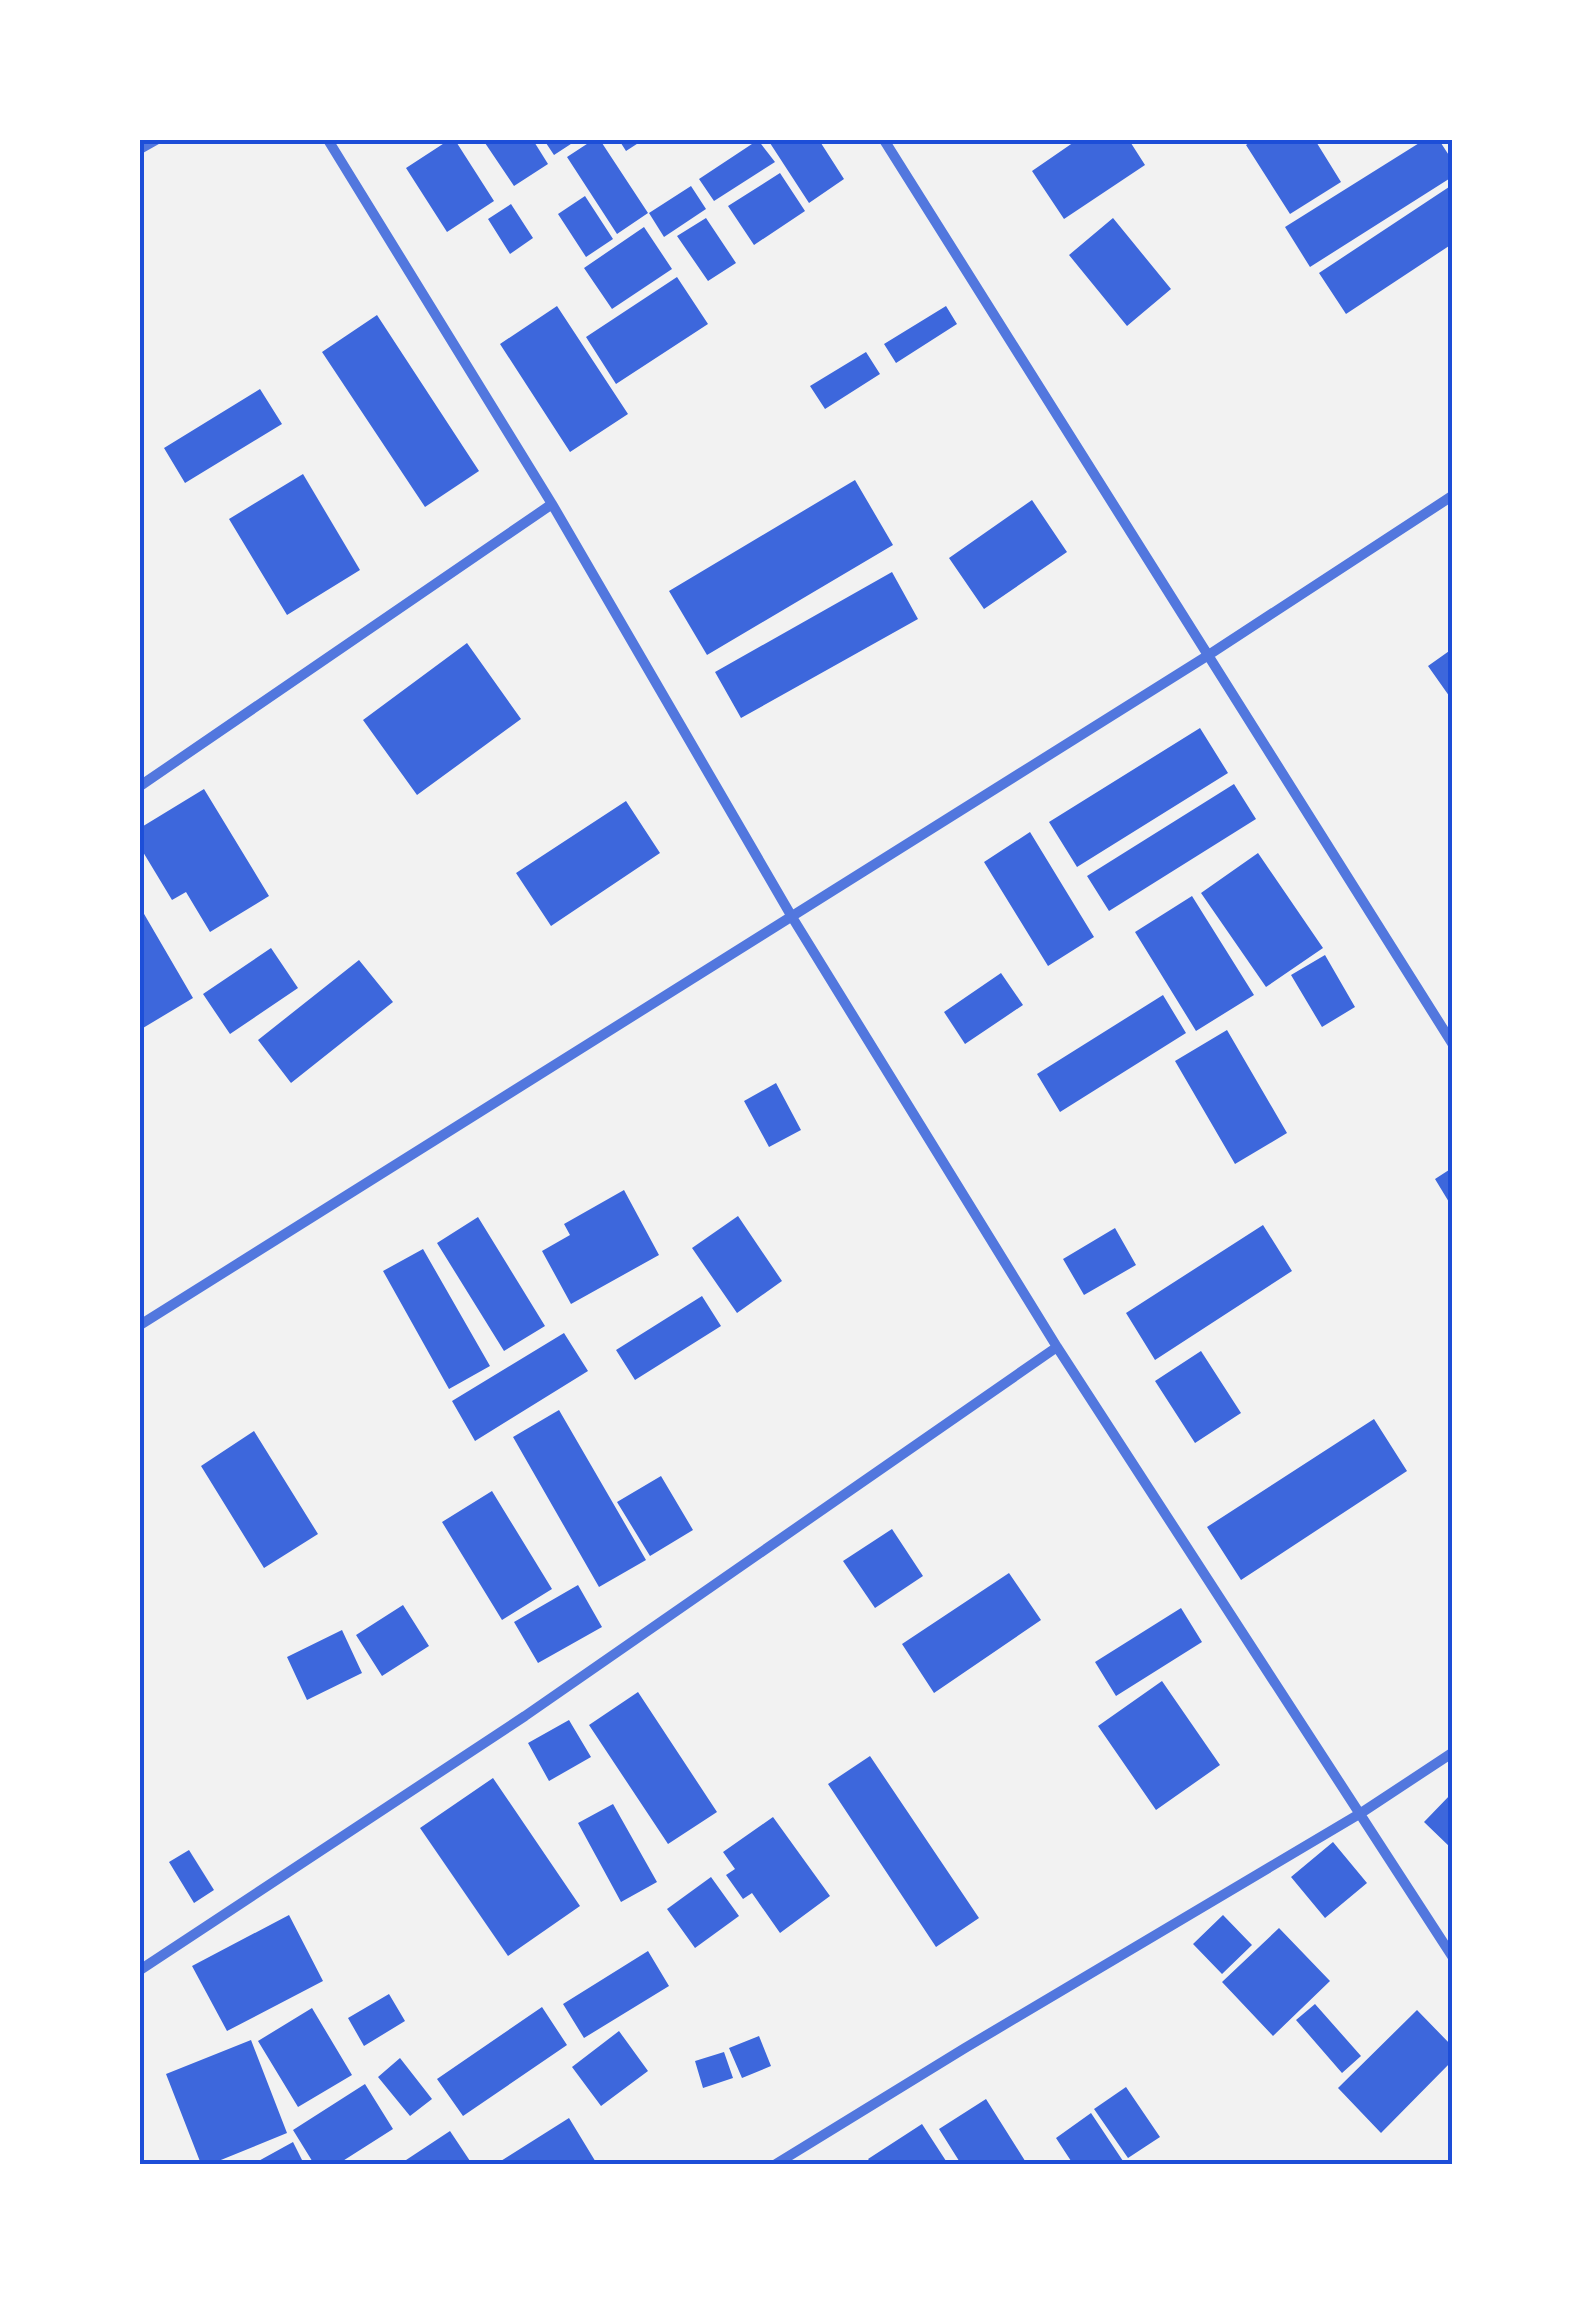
<svg xmlns="http://www.w3.org/2000/svg" width="1592" height="2304" viewBox="0 0 1592 2304" font-family="'Fira Sans',sans-serif">
<style>
.building{fill:#3d67dc}
.lines{fill:none;stroke-linecap:round;stroke-linejoin:round}
.minor{stroke:#5277de;stroke-width:10}
.neatline{fill:none;stroke:#1d4ed8;stroke-width:4}
</style>
<rect width="100%" height="100%" fill="#f2f2f2"/>
<path class="building" d="M449,140H455L494,201L447,232L406,168Z
M483,140H533L548,164L514,186Z
M544,140H577L554,155Z
M593,140H600L648,213L617,234L567,157Z
M619,140H643L626,151Z
M758,140L775,162L714,201L699,179Z
M768,140H819L844,179L809,203Z
M1077,140H1129L1145,165L1064,219L1032,171Z
M1253,140H1315L1341,182L1290,214L1246,145Z
M1424,140H1439L1452,160V177L1310,267L1285,227Z
M780,173L805,211L754,245L728,206Z
M1452,185V244L1346,314L1319,273Z
M691,186L706,209L664,237L649,213Z
M585,196L613,239L586,257L558,214Z
M511,204L533,238L510,254L488,219Z
M706,218L736,263L708,281L677,236Z
M1113,218L1171,289L1127,326L1069,255Z
M644,227L672,269L612,309L584,268Z
M677,277L708,324L616,384L586,337Z
M557,306L628,414L570,452L500,344Z
M946,306L957,324L896,363L884,344Z
M377,315L479,471L425,507L322,352Z
M866,352L880,374L825,409L810,386Z
M260,389L282,424L185,483L164,448Z
M303,474L360,570L287,615L229,519Z
M855,480L893,545L707,655L669,591Z
M1032,500L1067,552L984,609L949,558Z
M892,572L918,619L741,718L715,672Z
M467,643L521,719L417,795L363,720Z
M1452,649V700L1428,666Z
M1200,728L1228,773L1077,867L1049,822Z
M1234,784L1256,819L1109,911L1087,876Z
M204,789L269,896L210,932L186,892L172,900L140,847V828Z
M626,801L660,853L551,926L516,873Z
M1030,832L1094,937L1048,966L984,862Z
M1258,853L1323,948L1266,987L1201,893Z
M1192,896L1254,995L1196,1031L1135,932Z
M140,907L193,998L143,1028L140,1024Z
M271,948L298,988L230,1034L203,994Z
M1325,955L1355,1007L1322,1027L1291,975Z
M359,960L393,1002L291,1083L258,1040Z
M1001,973L1023,1005L965,1044L944,1012Z
M1163,995L1186,1033L1060,1112L1037,1074Z
M1227,1030L1287,1133L1235,1164L1175,1061Z
M776,1083L801,1130L769,1147L744,1101Z
M1452,1168V1207L1435,1179Z
M624,1190L659,1255L571,1304L542,1251L570,1235L564,1224Z
M738,1216L782,1281L737,1313L692,1248Z
M478,1217L545,1326L504,1351L437,1243Z
M1263,1225L1292,1271L1155,1360L1126,1313Z
M1115,1228L1136,1265L1084,1295L1063,1259Z
M423,1249L490,1366L449,1389L383,1271Z
M702,1296L721,1326L635,1380L616,1350Z
M564,1333L588,1371L475,1441L452,1401Z
M1201,1351L1241,1413L1195,1443L1155,1381Z
M559,1410L646,1560L599,1587L513,1437Z
M1374,1419L1407,1471L1241,1580L1207,1527Z
M254,1431L318,1534L264,1568L201,1466Z
M661,1476L693,1530L650,1556L617,1502Z
M492,1491L552,1589L502,1620L442,1522Z
M892,1529L923,1576L875,1608L843,1561Z
M1009,1573L1041,1620L934,1693L902,1644Z
M578,1585L602,1627L538,1663L514,1622Z
M403,1605L429,1646L382,1676L356,1635Z
M1181,1608L1202,1642L1116,1696L1095,1662Z
M342,1630L362,1673L307,1700L287,1657Z
M1162,1681L1220,1765L1156,1810L1098,1726Z
M638,1692L717,1812L668,1844L589,1725Z
M569,1720L591,1757L549,1781L528,1743Z
M870,1756L979,1918L936,1947L828,1784Z
M493,1778L580,1906L508,1956L420,1828Z
M1452,1793V1849L1424,1822Z
M613,1804L657,1882L621,1902L578,1823Z
M773,1817L830,1896L780,1933L752,1893L743,1899L726,1875L735,1869L723,1852Z
M1333,1842L1367,1883L1325,1918L1291,1877Z
M189,1850L214,1890L194,1903L169,1862Z
M711,1877L739,1916L695,1948L667,1909Z
M289,1915L323,1981L227,2031L192,1966Z
M1223,1915L1252,1945L1222,1974L1193,1944Z
M1279,1928L1330,1981L1273,2036L1222,1982Z
M648,1951L669,1986L584,2038L563,2004Z
M389,1994L405,2021L364,2046L348,2018Z
M1315,2004L1361,2056L1342,2073L1296,2020Z
M542,2007L567,2045L463,2116L437,2079Z
M312,2008L352,2075L298,2107L258,2041Z
M1417,2010L1452,2046V2061L1381,2133L1338,2088Z
M619,2031L648,2071L601,2106L572,2067Z
M759,2036L771,2066L742,2078L729,2048Z
M251,2040L287,2133L211,2164H201L166,2074Z
M724,2052L733,2078L703,2088L695,2061Z
M400,2058L432,2099L410,2116L378,2077Z
M365,2084L393,2129L338,2164H314L293,2130Z
M1126,2087L1160,2137L1128,2158L1094,2109Z
M986,2099L1027,2164H961L939,2129Z
M1091,2113L1125,2164H1073L1056,2138Z
M569,2118L597,2164H496Z
M922,2124L948,2164H872L868,2159Z
M450,2131L472,2164H400Z
M293,2142L304,2164H253Z"/>
<g class="lines">
<path class="minor" d="M328,140L552,504L792,917L1057,1347L1452,1956
M884,140L1452,1043
M140,149L156,140
M140,786L552,504
M140,1325L1207,656L1452,496
M140,1970L525,1716L1057,1347
M776,2164L965,2048L1361,1813L1452,1753"/>
</g>
<rect width="1592" height="2304" fill="none" stroke="#ffffff" stroke-width="285"/>
<rect x="142" y="142" width="1308" height="2020" class="neatline"/>
</svg>
